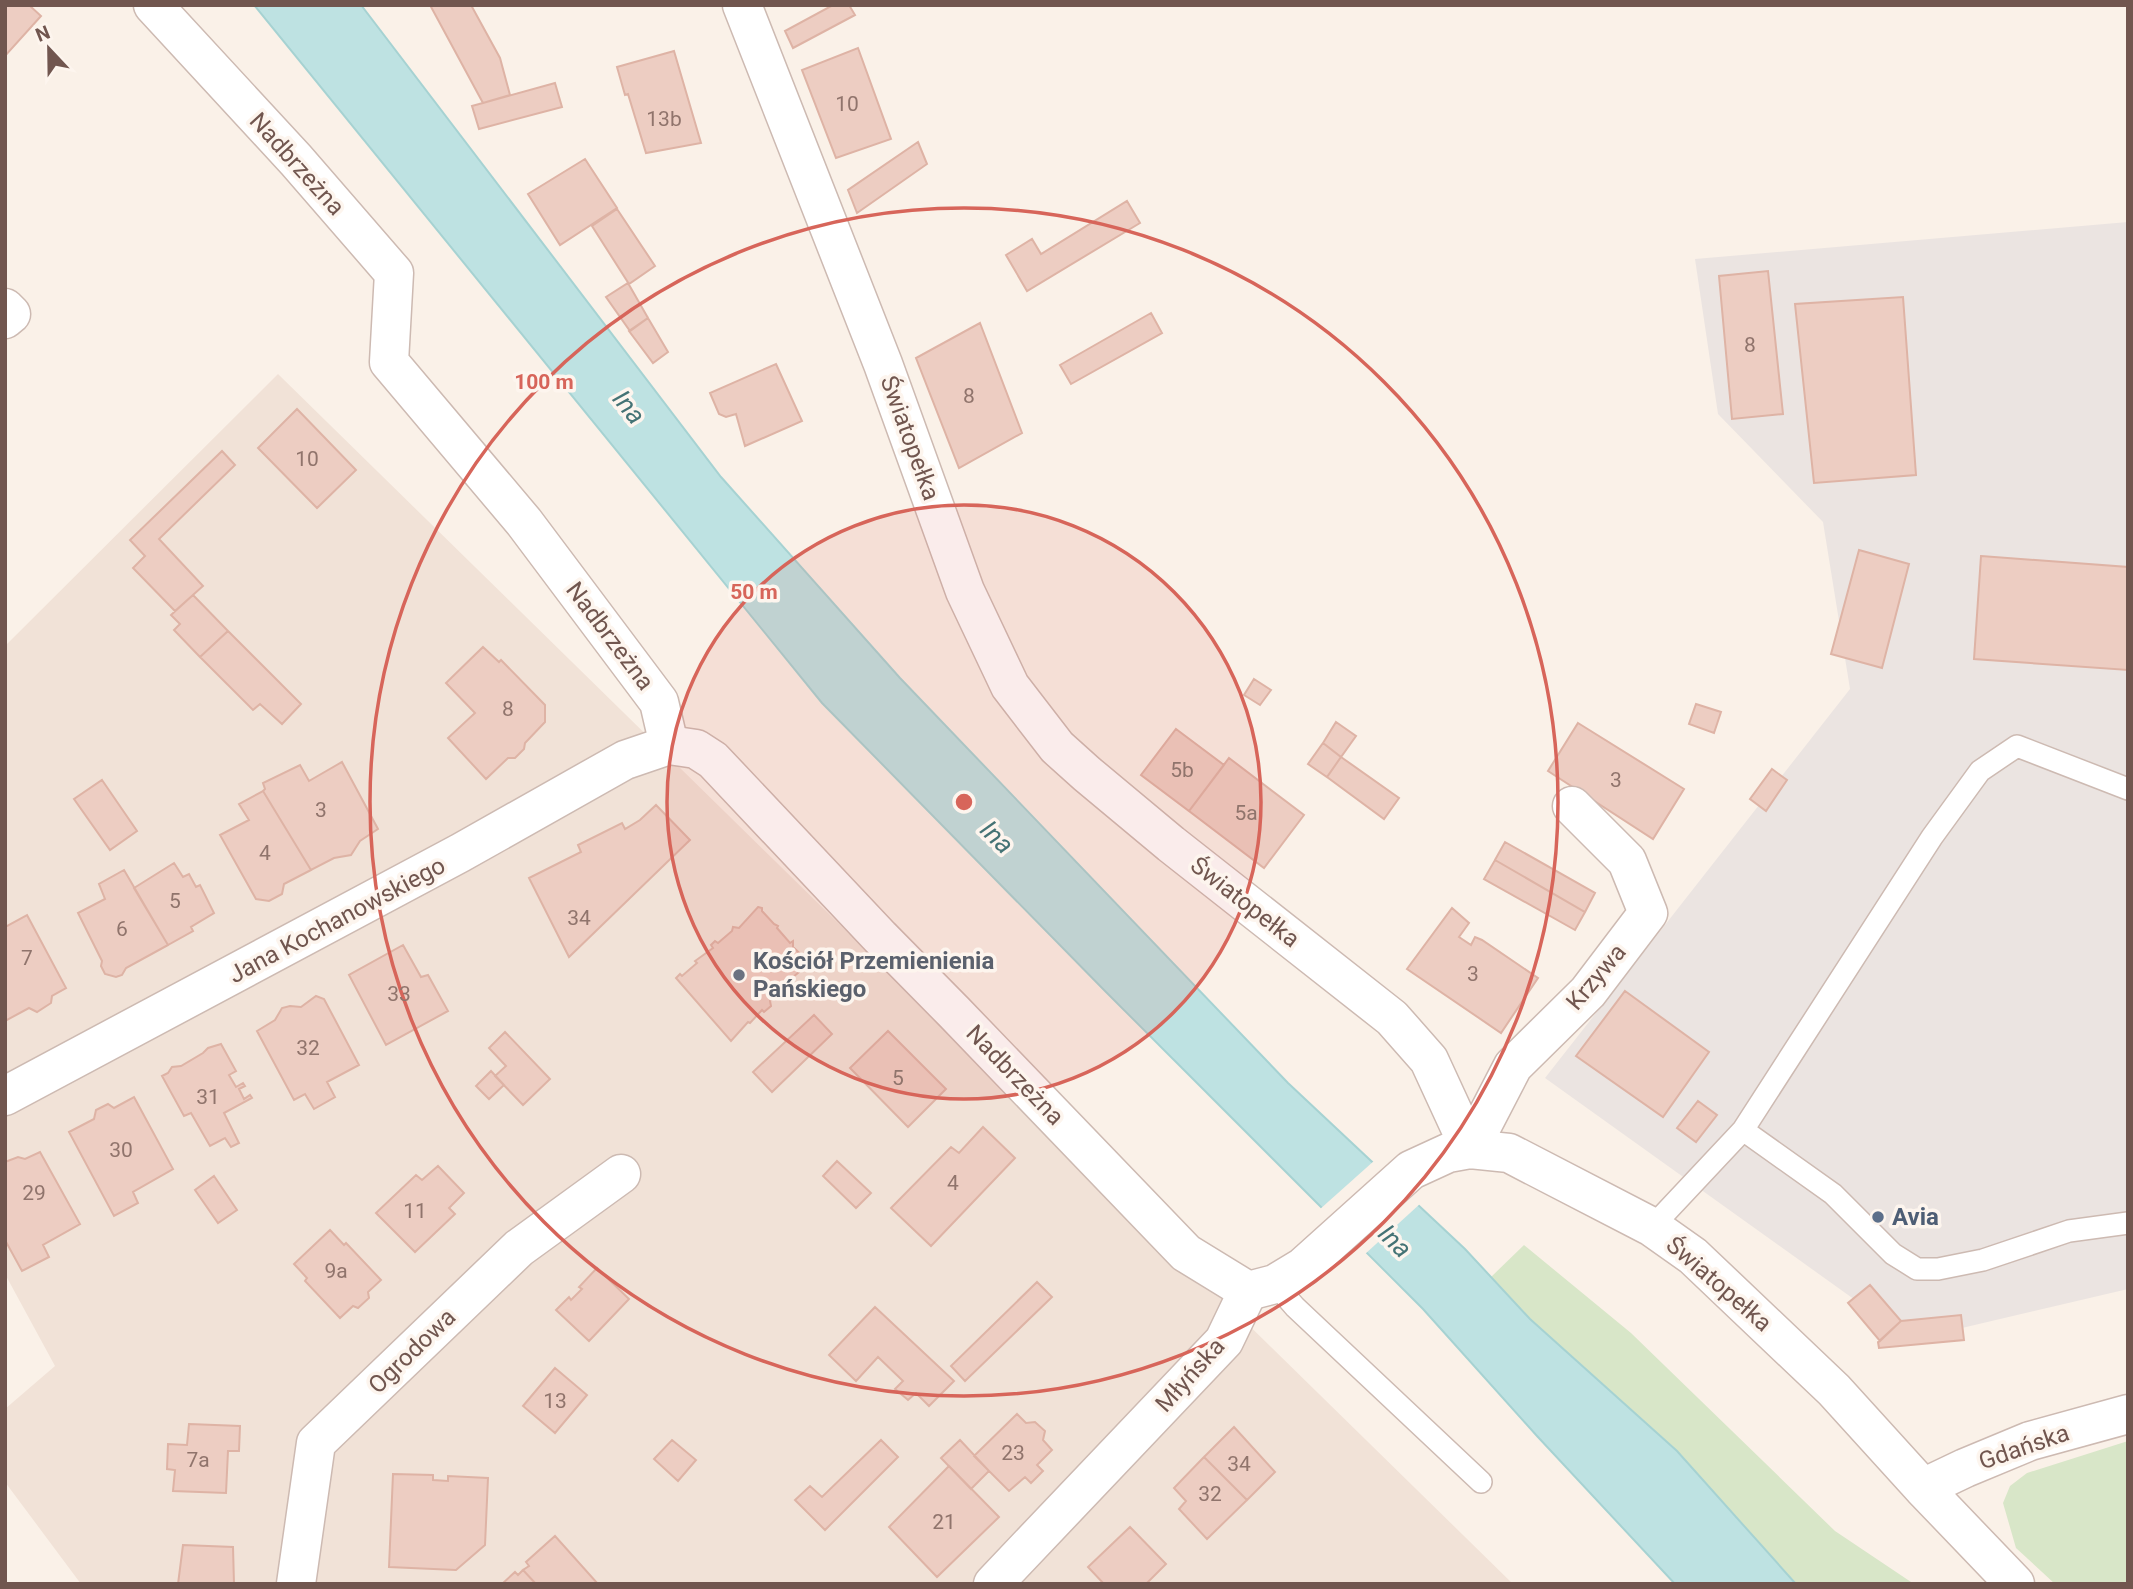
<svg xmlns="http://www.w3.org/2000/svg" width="2133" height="1589" viewBox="0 0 2133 1589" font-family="Roboto,sans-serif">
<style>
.residential{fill:#f1e2d7}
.industrial{fill:#ebe4e1}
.green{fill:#d8e6c8}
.water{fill:#bee2e2;stroke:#a6d2d2;stroke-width:2}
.pier{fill:#faf1e8}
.building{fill:#edcdc2;stroke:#deb3a5;stroke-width:2}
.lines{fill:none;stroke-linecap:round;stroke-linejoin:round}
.service-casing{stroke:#cdbab2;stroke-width:24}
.minor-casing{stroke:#cdbab2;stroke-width:41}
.tertiary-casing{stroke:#cdbab2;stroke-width:41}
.service{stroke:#fff;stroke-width:21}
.minor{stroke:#fff;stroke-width:38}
.tertiary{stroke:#fff;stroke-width:38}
.ring{fill:none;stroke:#d7655a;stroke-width:3.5}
.worship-dot{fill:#6b7280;stroke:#fdf5ee;stroke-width:2.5}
.service-dot{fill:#5c6f8a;stroke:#fdf5ee;stroke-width:2.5}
.labels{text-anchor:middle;stroke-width:7;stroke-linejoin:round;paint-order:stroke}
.number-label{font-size:21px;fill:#90746c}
.street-label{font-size:24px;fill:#71564f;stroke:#fdf5ee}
.worship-label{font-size:24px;font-weight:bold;fill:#5b616d;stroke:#fdf5ee;text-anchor:start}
.service-label{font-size:24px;font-weight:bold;fill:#4e5e75;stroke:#fdf5ee;text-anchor:start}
.water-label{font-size:26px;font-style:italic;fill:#447375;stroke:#fdf5ee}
.centre{fill:#d7655a;stroke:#fdf5ee;stroke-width:3.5}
.ring-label{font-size:21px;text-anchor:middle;font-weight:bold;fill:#d7655a;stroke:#fdf5ee;stroke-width:7;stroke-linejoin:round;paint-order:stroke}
</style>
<rect width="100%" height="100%" fill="#faf1e8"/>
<path class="residential" d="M278,374L1513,1584H81L5,1482V1409L55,1366L5,1274V646Z"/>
<path class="industrial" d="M2128,222V1289L1911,1340L1545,1078L1850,689L1823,522L1718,414L1695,259Z"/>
<path class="green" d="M1524,1245L1631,1333L1835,1531L1914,1584H1796L1677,1451L1530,1319L1491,1277Z
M2128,1441V1584H2055L2016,1548L2003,1503L2010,1486L2027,1473Z"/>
<path class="water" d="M254,5H361L721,477L900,678L1288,1083L1465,1249L1530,1319L1677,1451L1796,1584H1675L1537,1436L1423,1309L1106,992L822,703Z"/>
<path class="pier" d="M1375,1160L1421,1203L1364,1255L1319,1210Z"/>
<path class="building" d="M5,5H29L41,16L5,56Z
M430,5H471L500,58L510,95L483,103Z
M833,5H849L855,15L793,48L785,31Z
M858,48L891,139L836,158L802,70Z
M674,51L701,143L646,153L628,94L625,95L617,67Z
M555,83L562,107L479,129L472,106Z
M918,142L927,164L857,213L848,190Z
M585,159L617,208L560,245L528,194Z
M1127,201L1140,223L1027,291L1006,255L1032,239L1041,254Z
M617,209L655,266L629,284L592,226Z
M1768,271L1783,414L1732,419L1719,276Z
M628,283L648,318L630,331L606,297Z
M1903,297L1916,475L1814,483L1795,304Z
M1151,313L1162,333L1071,384L1060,365Z
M648,318L668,352L653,363L629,331Z
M980,323L1022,433L959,468L916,358Z
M776,364L802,421L745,446L736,414L726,417L719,414L710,393Z
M297,409L356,470L317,508L258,448Z
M222,451L235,465L159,539L203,586L175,611L133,568L145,556L130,540Z
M1859,550L1909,564L1882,668L1831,654Z
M1981,556L2128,567V670L1974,659Z
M193,595L228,631L200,657L174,630L180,624L171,615Z
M228,631L301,704L282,724L260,704L253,710L200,657Z
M483,647L499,662L501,660L545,705V722L525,743L524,749L515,758H508L486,779L448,738L475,713L446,683Z
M1254,679L1271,690L1260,705L1244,695Z
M1696,704L1721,712L1714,733L1689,724Z
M1336,722L1356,736L1341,757L1323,743Z
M1578,723L1684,789L1653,839L1548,771Z
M1176,729L1224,765L1189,811L1141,775Z
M1323,743L1341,757L1327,777L1308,764Z
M1341,757L1399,798L1384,819L1327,777Z
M1229,758L1304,815L1264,868L1189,811Z
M342,762L378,829L360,841L351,855L334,858L311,870L263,791L265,789L263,783L300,765L309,781Z
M1772,769L1787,780L1766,811L1750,799Z
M102,780L137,831L110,850L74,799Z
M263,791L311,870L284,884L282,894L269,901L256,899L220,835L249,820L239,804Z
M656,805L690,840L569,957L529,878L581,852L578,845L622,823L625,829L640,820Z
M1505,842L1595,893L1585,912L1495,860Z
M1495,860L1585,912L1575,930L1484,879Z
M174,863L183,877L189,874L196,887L200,885L214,913L191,927L193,931L168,945L134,888Z
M124,870L168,945L126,968L122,975L116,977L105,974L101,966L102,961L78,913L105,899L99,884Z
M758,907L762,908V911L774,924L778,926L777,928L790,943L793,941V947L810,963L787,982L789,986L770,1001L771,1006L764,1012L762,1010L750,1023L748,1022L731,1041L676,978L680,974L682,976L697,963L695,961L713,948L711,945L715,941L718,943L732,931L733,927L739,928Z
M1452,908L1469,923L1459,937L1471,945L1475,937L1482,940L1538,978L1501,1033L1407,969Z
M27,915L66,988L52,996L51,1003L37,1012L29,1008L5,1021V927Z
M403,945L421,977L428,975L448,1011L386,1045L349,975Z
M1625,991L1709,1052L1663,1117L1576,1056Z
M316,996L324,999L359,1065L327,1082L335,1097L314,1109L305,1094L294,1100L257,1031L275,1020L282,1008L290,1006L301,1007Z
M814,1015L832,1034L772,1092L753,1072Z
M888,1031L946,1089L908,1127L850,1068Z
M505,1032L550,1079L523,1105L495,1076L506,1066L489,1048Z
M221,1044L236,1071L229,1075L236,1087L243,1083L245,1086L239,1089L244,1099L250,1095L252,1098L224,1113L239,1143L231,1147L225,1138L210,1146L191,1113L184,1116L162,1076L168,1073L172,1067L181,1066L203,1053L208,1048Z
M491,1071L504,1085L489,1099L476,1086Z
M134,1097L173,1169L133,1192L138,1203L114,1216L69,1132L94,1119L96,1110L108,1104L114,1108Z
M1698,1101L1717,1115L1696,1142L1677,1128Z
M983,1127L1015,1158L931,1246L891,1208L951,1147L959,1153Z
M40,1152L80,1224L43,1245L49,1257L22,1271L5,1240V1162L18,1157L25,1159Z
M837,1161L871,1193L856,1208L823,1176Z
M438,1166L464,1193L449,1208L455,1214L415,1252L376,1213L416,1175L422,1180Z
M214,1176L237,1210L218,1223L195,1190Z
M330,1230L344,1245L346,1243L381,1280L368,1292L369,1298L358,1308L353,1306L340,1318L305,1281L307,1278L294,1264Z
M597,1268L629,1299L589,1341L556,1310L569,1297L571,1300L582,1289L579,1287Z
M1037,1282L1052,1297L965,1381L951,1366Z
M1870,1285L1901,1321L1880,1341L1848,1303Z
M875,1307L954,1381L929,1406L916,1393L908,1400L895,1389L903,1381L878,1357L856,1381L829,1355Z
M1961,1315L1964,1340L1879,1348L1878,1342L1901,1321Z
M555,1368L587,1395L555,1433L523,1406Z
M1017,1414L1026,1423L1035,1422L1045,1431L1043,1440L1052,1450L1037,1465L1043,1471L1031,1483L1025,1477L1009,1491L974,1456Z
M189,1424L240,1426L239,1451H228L226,1493L173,1491L175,1470L167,1469L168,1444L187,1445Z
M1234,1427L1275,1472L1247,1500L1204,1457Z
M672,1440L696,1460L678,1481L654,1459Z
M881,1440L898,1457L825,1530L795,1500L810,1486L822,1497Z
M960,1440L989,1471L971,1489L941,1458Z
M1204,1457L1247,1500L1207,1539L1179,1509L1186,1501L1174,1488Z
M949,1466L999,1517L937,1577L889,1527Z
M393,1474L433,1475V1480L448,1481V1476L488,1478L485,1545L456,1570L389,1567Z
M1130,1527L1166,1564L1146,1584H1104L1088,1567Z
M555,1536L598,1584H536L523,1570L529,1566L526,1562Z
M183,1545L233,1547L234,1584H178Z
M523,1570L536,1584H502L515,1572L518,1575Z"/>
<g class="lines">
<g class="service-casing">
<path id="service" d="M1743,1130L1833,1194L1893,1254L1917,1269H1938L1983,1260L2069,1231L2128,1223
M1652,1227L1743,1130L1932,837L1980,771L2017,746L2128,789
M1275,1284L1295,1307L1481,1482"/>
</g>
<g class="minor-casing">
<path id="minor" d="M153,5L296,160L394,273L389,362L524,522L659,702L669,745
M742,5L883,364L965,591L1010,686L1057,747L1087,774L1171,844L1392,1018L1429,1060L1470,1149
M5,308L11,314L5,319
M1470,1149L1513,1066L1588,992L1648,913L1627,861L1572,806
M296,1584L316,1443L519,1248L621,1174
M993,1584L1224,1341L1248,1291"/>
</g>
<g class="tertiary-casing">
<path id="tertiary" d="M5,1096L460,853L625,760L669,745L696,749L713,760L880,937L954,1012L1186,1253L1248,1291L1275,1284L1303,1267L1411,1170L1448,1153L1470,1149L1509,1153L1652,1227L1693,1256L1834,1390L1923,1488L2015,1584
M1923,1488L1965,1468L2030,1441L2128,1414"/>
</g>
<use href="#service" class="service"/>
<use href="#minor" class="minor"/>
<use href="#tertiary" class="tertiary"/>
</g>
<circle cx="964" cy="802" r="297" fill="#d7655a" fill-opacity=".12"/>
<g class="ring">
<circle cx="964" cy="802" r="297"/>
<circle cx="964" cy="802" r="594"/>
</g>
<circle class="worship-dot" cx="739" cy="975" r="7"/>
<circle class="service-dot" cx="1878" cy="1217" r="7"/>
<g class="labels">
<g class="number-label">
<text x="847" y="111">10</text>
<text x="664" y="126">13b</text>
<text x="1750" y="352">8</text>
<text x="969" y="403">8</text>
<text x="307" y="466">10</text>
<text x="508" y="716">8</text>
<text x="1182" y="777">5b</text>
<text x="1616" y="787">3</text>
<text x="321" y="817">3</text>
<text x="1246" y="820">5a</text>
<text x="265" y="860">4</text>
<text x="175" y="908">5</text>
<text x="579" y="925">34</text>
<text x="122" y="936">6</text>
<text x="27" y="965">7</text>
<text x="1473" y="981">3</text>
<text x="399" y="1001">33</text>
<text x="308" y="1055">32</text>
<text x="898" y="1085">5</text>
<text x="208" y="1104">31</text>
<text x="121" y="1157">30</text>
<text x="953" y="1190">4</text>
<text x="34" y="1200">29</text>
<text x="415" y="1218">11</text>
<text x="336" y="1278">9a</text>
<text x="555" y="1408">13</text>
<text x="1013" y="1460">23</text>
<text x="198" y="1467">7a</text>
<text x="1239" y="1471">34</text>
<text x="1210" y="1501">32</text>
<text x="944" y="1529">21</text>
</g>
<g class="street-label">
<text transform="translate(297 164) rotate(48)" y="8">Nadbrzeżna</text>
<text transform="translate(910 438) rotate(70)" y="8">Światopełka</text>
<text transform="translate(610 636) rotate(53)" y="8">Nadbrzeżna</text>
<text transform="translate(1245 902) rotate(38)" y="8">Światopełka</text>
<text transform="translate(337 920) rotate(-28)" y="8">Jana Kochanowskiego</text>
<text transform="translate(1596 977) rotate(-50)" y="8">Krzywa</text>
<text transform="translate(1015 1075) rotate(46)" y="8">Nadbrzeżna</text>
<text transform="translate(1719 1284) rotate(41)" y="8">Światopełka</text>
<text transform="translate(412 1351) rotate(-44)" y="8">Ogrodowa</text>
<text transform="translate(1190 1375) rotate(-48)" y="8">Młyńska</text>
<text transform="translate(2024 1447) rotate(-19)" y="8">Gdańska</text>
</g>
<g class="worship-label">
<text x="753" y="969">Kościół Przemienienia<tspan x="753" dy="28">Pańskiego</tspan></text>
</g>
<g class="service-label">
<text x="1892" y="1225">Avia</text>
</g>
<g class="water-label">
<text transform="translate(629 407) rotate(51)" y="9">Ina</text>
<text transform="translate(997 837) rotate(45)" y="9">Ina</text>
<text transform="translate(1395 1241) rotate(45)" y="9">Ina</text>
</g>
</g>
<circle cx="964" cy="802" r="10" class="centre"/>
<g class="ring-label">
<text x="544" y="389">100 m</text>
<text x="754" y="599">50 m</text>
</g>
<rect width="2133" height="1589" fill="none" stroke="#71564f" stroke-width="14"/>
<g transform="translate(49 49) rotate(338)" stroke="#fdf5ee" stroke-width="5" paint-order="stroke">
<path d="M0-5L12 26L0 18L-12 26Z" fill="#71564f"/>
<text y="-10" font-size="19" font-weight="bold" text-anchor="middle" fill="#71564f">N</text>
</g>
</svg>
